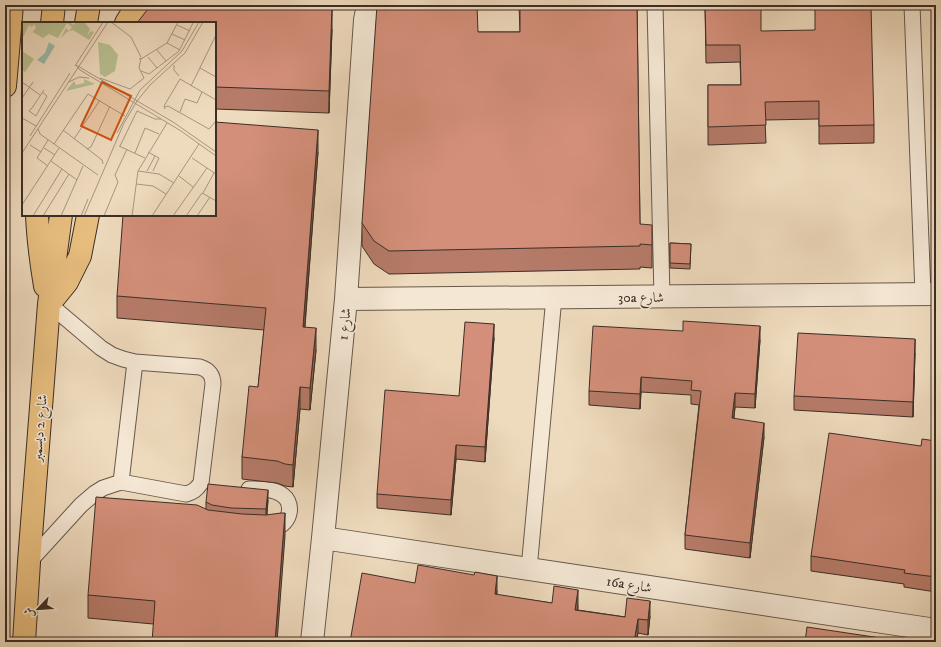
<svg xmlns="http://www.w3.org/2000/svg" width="941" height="647" viewBox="0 0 941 647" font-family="'IM FELL DW Pica',Amiri,serif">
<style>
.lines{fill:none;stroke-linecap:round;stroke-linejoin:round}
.service-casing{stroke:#68594c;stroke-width:17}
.minor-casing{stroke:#68594c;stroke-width:24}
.primary-casing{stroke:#3c2e26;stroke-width:24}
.service{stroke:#f4e7d4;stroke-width:15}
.minor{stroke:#f4e7d4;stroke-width:22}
.primary{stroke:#e7bd7e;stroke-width:22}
.wall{fill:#b67b69;stroke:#3c2e26}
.shaded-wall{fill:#946455;stroke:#3c2e26}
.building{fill:#d48f7a;stroke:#3c2e26}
.labels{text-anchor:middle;stroke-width:3;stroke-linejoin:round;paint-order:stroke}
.street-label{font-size:14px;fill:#3c2e26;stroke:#f4e7d4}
.inset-road{fill:none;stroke:#a79581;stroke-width:1}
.view{fill:#ce5310;fill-opacity:0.15;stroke:#ce5310;stroke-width:2}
.inset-edge{fill:none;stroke:#3c2e26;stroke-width:2}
</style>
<rect width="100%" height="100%" fill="#eedabd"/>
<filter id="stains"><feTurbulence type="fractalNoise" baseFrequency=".005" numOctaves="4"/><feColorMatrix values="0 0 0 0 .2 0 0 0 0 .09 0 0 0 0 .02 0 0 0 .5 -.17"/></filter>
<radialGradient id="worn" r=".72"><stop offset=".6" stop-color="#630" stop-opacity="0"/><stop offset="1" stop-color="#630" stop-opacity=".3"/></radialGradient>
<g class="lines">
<g class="service-casing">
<path id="service" d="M655,5L662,296
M912,5L923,294
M121,482L135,362
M249,489C256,489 271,489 277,492C298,500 291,529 268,529
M29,562L81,505L95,493L103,488L121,482L186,494C193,492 196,490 201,483L213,384C213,375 209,370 200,367L135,362L123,359L112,355L101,348L49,304
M529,569L554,297"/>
</g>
<g class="minor-casing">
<path id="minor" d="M346,299L936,294
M323,538L936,630
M312,642L323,538L346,299L365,20L368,5"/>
</g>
<g class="primary-casing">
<path id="primary" d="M52,23L54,5
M86,23L89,5
M126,23L134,10L138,5
M5,86L12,5
M37,215C38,239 41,262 45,286
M50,303L67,282L80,256L88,215
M24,642L29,562L49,304L61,215"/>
</g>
<use href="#service" class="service"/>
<use href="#minor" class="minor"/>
<use href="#primary" class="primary"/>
</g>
<path class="wall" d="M519,5H637L640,224L652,245V268L640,267V269L389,274L374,264L362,246V223L478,32H520Z
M705,5L761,31L874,125V143L819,144V119L765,120L766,143L708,145V85H741L740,62L706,63Z
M215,23L332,29L329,113L215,109Z
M318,152L305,327L316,350L310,410L300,409L293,487L285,486L277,483L242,479V457L258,387L264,330L117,318V296Z
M670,243L691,244L690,269L670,268Z
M494,338L485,462L456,459L451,515L377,508V494L459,396Z
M760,340L755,408L735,407L734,418L764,437L750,558L685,549V535L699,405L691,404V395L641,392L640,409L589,405V391Z
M915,353L913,417L794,410V396Z
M936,441V592L904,587V584L811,571V556L921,446Z
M268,500L267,515L285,536L153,624L88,618V595L206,509V502Z
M415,583L497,590V595L552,603L578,605V610L625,617L650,616L648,635L638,633L636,642H350Z"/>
<path class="shaded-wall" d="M332,7V29L329,113V91Z
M318,130V152L303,348V327Z
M494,324V338L485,462V447Z
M760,326V340L755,408V394Z
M316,328V350L310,410V388Z
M915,339V353L913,417V402Z
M641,377V392L640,409V394Z
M300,387V409L293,487V465Z
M735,393V407L732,432V418Z
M764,423V437L750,558V543Z
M456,445V459L451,515V500Z
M268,490V500L266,520V509Z
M285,513V536L277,642H275Z
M497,576V590L495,609V594Z
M578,590V605L575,624V610Z
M650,601V616L648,635V620Z
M638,619V633L636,642H634Z"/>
<path class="building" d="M151,5H331L332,7L329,91L215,87V23H137Z
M377,5H477L478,32H520V5H637L640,224L652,225V245L640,244V246L389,251L374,241L362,223Z
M705,5H761V31L815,30V5H871L874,125L819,126V101L765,102L766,125L708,127V85H741L740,45H706Z
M215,122L318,130L303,327L316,328L310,388L300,387L293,465L285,464L277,461L242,457L249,386L258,387L266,308L117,296L123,215H215Z
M670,243L691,244L690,264L670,263Z
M683,321L760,326L755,394L735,393L732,418L764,423L750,543L685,535L701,391L691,390L692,381L641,377L640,394L589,391L593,326L683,331Z
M465,322L494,324L485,447L456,445L451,500L377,494L385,390L459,396Z
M798,333L915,339L913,402L794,396Z
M829,433L921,446L922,439L936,441V577L904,573L905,570L811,556Z
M208,484L268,490L266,509L231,508L212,505L206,502Z
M96,497L197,505L208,510L242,514L266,515L281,513H285L275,642H152L155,601L88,595Z
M418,565L474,575L475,572L497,576L495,594L552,603L554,586L578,590L575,610L625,617L627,598L650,601L648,620L638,619L634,642H350L362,573L415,583Z
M807,627L894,640V642H805Z"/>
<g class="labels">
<g class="street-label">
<text x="641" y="302">30a شارع</text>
<text transform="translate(344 324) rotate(-84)" y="5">شارع 1</text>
<text transform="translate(39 428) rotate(-85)" y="5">شارع 2 ديسمبر</text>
<text transform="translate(629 584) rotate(9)" y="5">16a شارع</text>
</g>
</g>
<g transform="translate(22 22)">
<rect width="194" height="194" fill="#eedabd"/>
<path d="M0,0H47L52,3L54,0H62L68,7L65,14L69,9L72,10L67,18L51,8L45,10L38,17L44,6L47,9L50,5L45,1L36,16L27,12L21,16L11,10L7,14L14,6L12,2L10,5L7,3L0,17ZM76,20L88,23L96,33L93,49L83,55L78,52ZM0,29L12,37L3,50L0,48ZM62,57L73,62L44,69L52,59L54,63L62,61Z" fill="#b8c092"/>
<path d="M27,20L33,24L22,42L15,38L23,31Z" fill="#9bbbab"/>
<path class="inset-road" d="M89,0L109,15L119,35M155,3L168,9M150,12L163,18M145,21L158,28M135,28L144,39M126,35L135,46M119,37L145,21L156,0M54,43L58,48L159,109L194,134M54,43L151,100L194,130M152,43V48L157,54M53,44L81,0M178,46L194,55M119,49L127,52L157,29L171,1M78,56L108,67L122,56L117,46L119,36L117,37M158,57L194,78M0,60L18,73M47,60L57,55L67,56M169,64L194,13M20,70L25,74L14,94L7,89L10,86L22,68M0,76L11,60M143,85L146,84L187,107L194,99M143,87L142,84L158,57M158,90L163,77L175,81L180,70M0,96L14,104M16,107L18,112L76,153M41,108L80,138L81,142M95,111L118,68L160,29L177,0M8,114L48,51M52,117L78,78M32,122L66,72L103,94M8,123L19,130M97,124L123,136M98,124L115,89L133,97H139M22,126L33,133M65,127L69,125L88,84M126,130L137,136L131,149M0,131L86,0M113,131L123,106L137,112M170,136L194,152M29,139L55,158M26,144L15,136L26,118M116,149L137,152L152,161M125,149L133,134M157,154L171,165M114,162L131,164L144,172M181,171L192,151M0,183L37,126M11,194L40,147M21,194L47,152M39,194L61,144M59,194L66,177M62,194L102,101L115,79L128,63L163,31L181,0M82,194L96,160L93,153L105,127M110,194L116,149L145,101M130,194L177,122M151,194L185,146M164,194L180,171L194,179M175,194L188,175"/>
<path class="view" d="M80,60L109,74L89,118L59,104Z"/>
<rect width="194" height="194" class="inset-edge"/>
</g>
<rect width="941" height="647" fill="none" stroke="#eedabd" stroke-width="20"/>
<rect x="6" y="6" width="929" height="635" fill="none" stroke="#3c2e26" stroke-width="2"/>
<rect x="10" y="10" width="921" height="627" fill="none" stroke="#3c2e26"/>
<g transform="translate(38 609) rotate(245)" stroke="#f4e7d4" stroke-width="3" paint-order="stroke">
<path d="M0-3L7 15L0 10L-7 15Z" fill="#3c2e26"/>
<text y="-6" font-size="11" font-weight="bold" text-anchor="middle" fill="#3c2e26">ش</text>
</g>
<rect width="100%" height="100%" filter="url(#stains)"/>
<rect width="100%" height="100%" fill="url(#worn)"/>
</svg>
